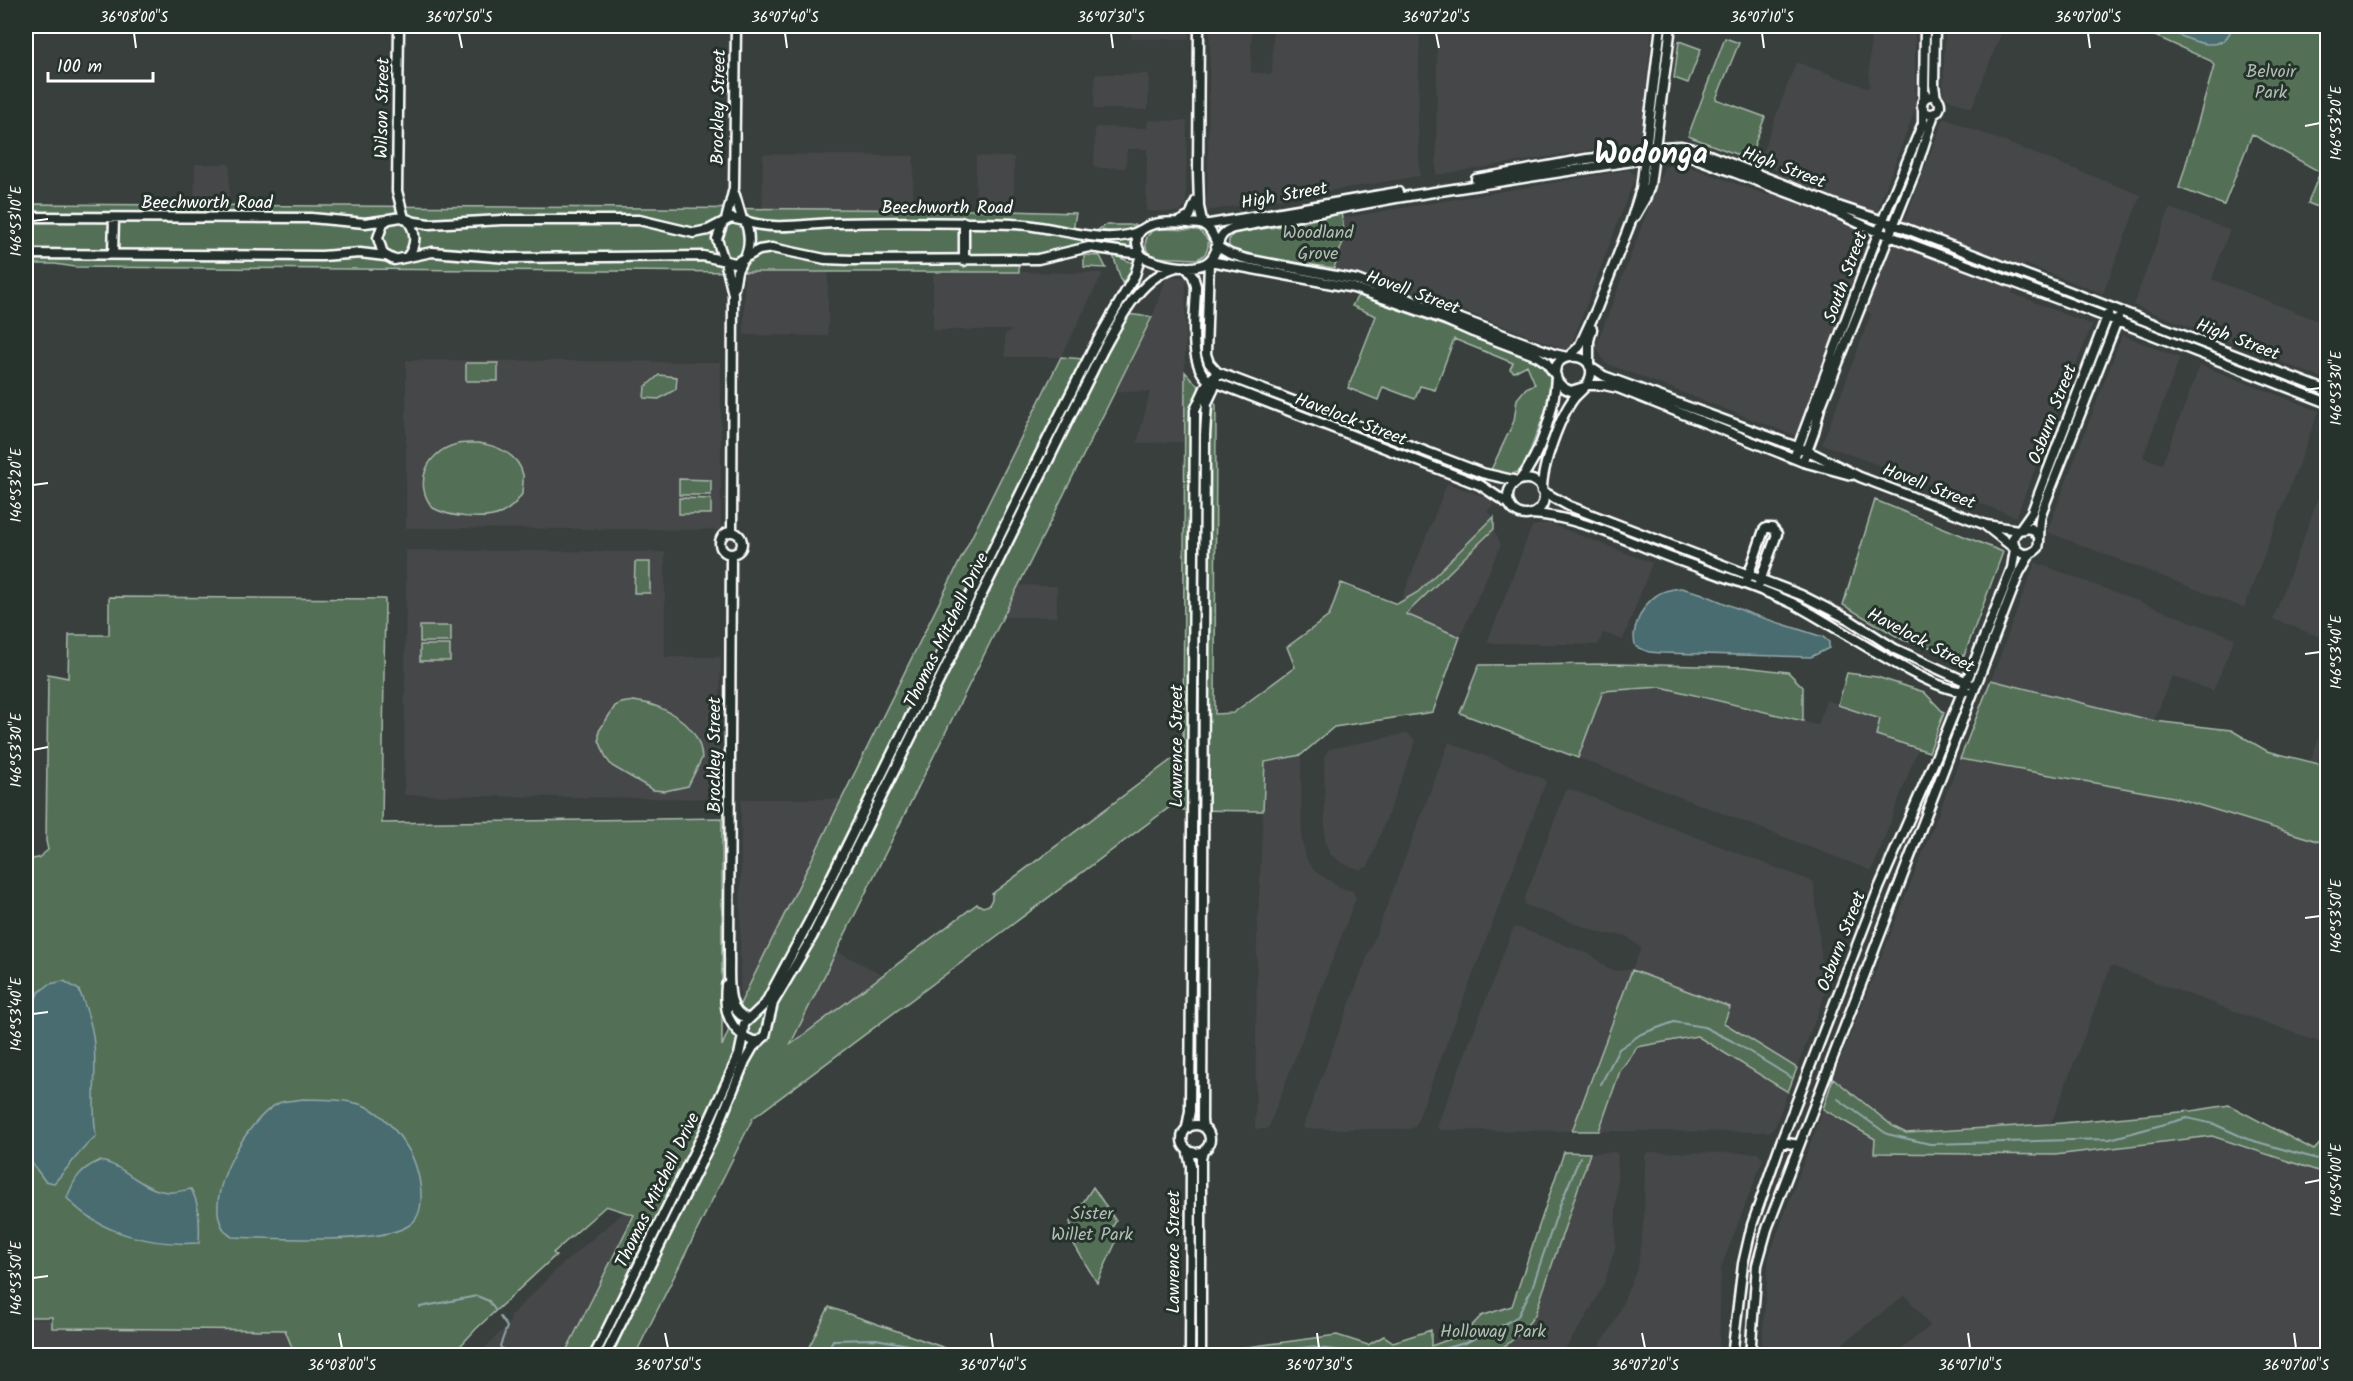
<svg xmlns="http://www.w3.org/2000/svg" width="2353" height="1381" viewBox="0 0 2353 1381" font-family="Kalam,sans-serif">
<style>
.built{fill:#454748}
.green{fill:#536f57;stroke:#a9b7ab;stroke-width:1.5}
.water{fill:#4a6c71;stroke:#92a7aa;stroke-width:1.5}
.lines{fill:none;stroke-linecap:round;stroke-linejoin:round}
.stream{stroke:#92a7aa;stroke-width:2}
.secondary-casing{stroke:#fff;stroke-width:13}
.secondary{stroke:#26332d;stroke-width:8}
.ticks{fill:none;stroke:#fff;stroke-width:2}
.labels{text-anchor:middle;stroke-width:6;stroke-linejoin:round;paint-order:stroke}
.park-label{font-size:18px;fill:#b2beb3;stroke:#26332d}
.street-label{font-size:18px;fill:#fff;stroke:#26332d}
.town-label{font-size:30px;font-weight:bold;fill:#fff;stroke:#26332d}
.neatline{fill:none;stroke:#fff;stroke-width:2}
.ticks-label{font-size:15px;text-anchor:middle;fill:#fff}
</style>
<rect width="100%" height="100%" fill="#383f3d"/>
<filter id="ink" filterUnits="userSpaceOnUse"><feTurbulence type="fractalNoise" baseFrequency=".0167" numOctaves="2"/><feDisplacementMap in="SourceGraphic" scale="12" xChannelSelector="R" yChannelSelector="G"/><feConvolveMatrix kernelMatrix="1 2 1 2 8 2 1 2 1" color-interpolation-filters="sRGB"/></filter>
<g filter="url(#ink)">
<path class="built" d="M1131,26H1189V39H1131Z
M1210,26H1252L1251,72L1272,74L1273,26H1420L1418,123L1420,176L1207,211Z
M1437,26H1652L1641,142L1436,175Z
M1871,26H1915V110L1878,208L1905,219L1944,118L2141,195L2103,294L2025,264L2012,293L2092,325L2016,517L1822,444L1871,314L1850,297L1798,437L1605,363L1596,346L1664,167L1682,164L1770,196L1779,171L1758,164L1796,62L1869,88Z
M1945,26H2004L1972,108L1947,99L1943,94Z
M1095,74H1149L1148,110L1094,109Z
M1148,120L1187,121L1186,206L1180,212L1146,211L1147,149H1127L1126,168H1094L1095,127L1147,128Z
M763,154L914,156L913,210L762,209Z
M976,156L1014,157V211L975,210Z
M195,164H230L229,205H194Z
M1629,170L1636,175L1569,351L1429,298L1334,268L1345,236L1342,218Z
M2170,208L2230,230L2212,279L2327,324V380L2133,305Z
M744,272L828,273V336L744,335Z
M1019,272L1103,273L1061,357H1005V334L1013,330H933V274Z
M1167,276L1186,277L1184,442L1137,443L1150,392L1116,391L1154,312Z
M2122,335L2180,358L2143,457L2162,464L2200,365L2319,411L2244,608L2047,532Z
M406,360L721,362V530L406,528Z
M2327,475V640L2273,619Z
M1447,483L1490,499L1494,505L1487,511L1494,517L1418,592L1400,603Z
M1548,523L1652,563L1623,640L1603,633L1599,645L1487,643L1532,526Z
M1494,529L1501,545L1460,637L1406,615Z
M406,550L665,552V657H721L718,799L404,795Z
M2035,562L2235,638L2213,691L2172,676L2154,721L1991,680Z
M1018,585L1057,586V617H1002Z
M1661,687L1818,725L1826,700L1880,719L1877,735L1918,749L1872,871L1578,758L1603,691Z
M2327,714V766L2310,762Z
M1408,733L1416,741L1368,867L1360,870L1342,863L1330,854L1325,842L1324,756L1329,749Z
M1449,742L1547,780L1415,1127L1410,1129H1305L1303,1126Z
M1301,755L1302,841L1307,860L1316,872L1340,887L1353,891L1356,898L1268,1129H1255L1257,938L1265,762Z
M1960,759L2173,797L2327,844V1045L2111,966L2051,1124L1905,1133L1894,1127L1833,1078Z
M1570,789L1814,882L1825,994L1797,1068L1724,1023L1729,1007L1632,970L1572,1131L1439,1130L1437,1126L1513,929L1517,927L1592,955L1608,969L1617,971L1632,969L1641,948L1625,935L1604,934L1525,905L1524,900L1566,790Z
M741,799H842L740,1004Z
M836,951L884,975L789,1046Z
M1697,1036L1788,1092L1775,1127L1769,1132L1599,1131L1620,1071L1637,1047Z
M1823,1109L1875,1139L1874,1153L2055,1155L2212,1136L2327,1174V1355H1894L1930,1326L1905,1295L1828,1355L1763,1356L1761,1352L1769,1256Z
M1615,1152L1618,1155L1615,1248L1605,1282L1587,1316L1561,1355L1486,1356L1501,1350L1555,1255L1590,1153Z
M1648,1152L1758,1153L1763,1159L1721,1268L1719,1355H1593L1613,1325L1638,1267L1644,1216L1645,1155Z
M625,1211L634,1215L564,1355L477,1356L510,1322V1316L560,1266Z
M26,1319L301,1321L307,1356H26Z"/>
<path class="green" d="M2133,26H2327V211L2308,203L2320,172L2252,134L2224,205L2179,188L2214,66L2211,61Z
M1725,38L1739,43L1716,99L1765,117L1749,159L1688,136Z
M1679,41L1701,49L1688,83L1674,78Z
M26,204L975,210L1076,213L1072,236L1115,241L1132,238L1130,249L1106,245L1086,244L1050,253L1019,258V272H748L75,267L55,264H26Z
M1341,213L1345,236L1334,268L1240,254L1230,249C1227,241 1229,238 1235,233L1290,225Z
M1105,225H1139L1122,232L1098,230Z
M1158,229L1199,230L1208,240C1209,249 1206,256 1197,259L1153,257C1141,248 1144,233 1158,229Z
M1084,255L1100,256L1106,268L1084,267Z
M1113,255L1133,263L1131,272L1122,283Z
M1360,296L1534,358L1550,372L1549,401L1524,467C1514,477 1502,476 1491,470L1514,421L1517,399L1526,388L1535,384L1527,365L1514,372L1510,369L1513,363L1454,339L1435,390L1420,386L1415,399L1383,387L1378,400L1348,388L1376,316L1352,306L1357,297Z
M1107,312L1152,317L790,1045L977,904L983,907L989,905L992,899V894L1183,751L1185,372L1216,405L1215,714L1233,713L1295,667L1287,647L1329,616L1341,583L1397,604L1418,592L1494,517V529L1406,614L1460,637L1433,712L1334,727L1301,755L1265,762L1263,811L1183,810L1182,798L753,1118L635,1355H564L634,1215L606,1206L553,1253L556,1255L476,1329L452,1355H295L285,1330L52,1328V1317H26V860L38,858L48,850L46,841L48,674L68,678L69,635H109V597L385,599L382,823L722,818V1046L740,1004L1061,357L1083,359Z
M466,363H498V381H466Z
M659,375L677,377L676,389L659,399L644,398L645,387Z
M478,443C495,445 519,454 523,475C524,481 522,488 522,494C517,502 510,509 502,513C485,521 449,517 433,508C413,485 426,453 454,445C461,442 470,443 478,443Z
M679,479L711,480V495H679Z
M679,498L711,499V514H679Z
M1875,500L2003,552L1964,656L1903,640L1843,605Z
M635,562H650V593H634Z
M420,626H451V642H420Z
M420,645H450V661H420Z
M1614,664L1744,667L1788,672L1803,687V721L1661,687L1603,691L1578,758L1460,713L1479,665Z
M1847,673L1877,677L1924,692L1944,713L1929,752L1876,735L1880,719L1838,705Z
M1991,680L2154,721L2231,730L2267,751L2327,766V844L2173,797L1960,759Z
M634,701C665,705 700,724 702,758L688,786L665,791L653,790L612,766L606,758L599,740V731L615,706L621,703Z
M1632,970L1730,1007L1724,1023L1797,1068L1788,1092L1697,1036L1637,1047L1620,1071L1599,1131H1572Z
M1833,1078L1894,1127L1906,1133L2051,1124L2191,1111L2229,1105L2314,1150L2327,1136V1174L2212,1136L2055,1155L1874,1153L1875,1139L1823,1109Z
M1564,1152L1590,1153L1535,1315C1520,1335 1509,1346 1486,1356L1211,1355V1352L1337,1335L1368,1345L1384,1336L1393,1342L1431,1330V1346L1464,1334L1481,1316L1512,1306Z
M1093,1187L1116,1221L1110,1231L1112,1238L1116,1242L1097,1283L1069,1236L1072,1230L1070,1222Z
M829,1307L965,1355H805Z"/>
<path class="water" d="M2160,26H2232C2224,61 2180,36 2160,26Z
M1681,588L1700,593L1751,614L1823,637L1829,642V648L1811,657L1661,653L1649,652L1636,647C1629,631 1643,604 1657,595C1664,590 1673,589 1681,588Z
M64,981L79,990C86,1007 93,1026 94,1045C97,1075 91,1105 96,1136C80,1150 69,1167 54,1183L45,1181L26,1155V1015L39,992L50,984Z
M302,1099C323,1100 350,1098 369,1108C385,1116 398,1133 407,1147C419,1165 431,1213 408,1226C377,1245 271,1238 232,1237C192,1212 246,1118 279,1103C285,1100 295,1101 302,1099Z
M99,1161C125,1164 143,1193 172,1192C178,1192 185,1190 191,1189C200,1204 200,1225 199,1243C152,1246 99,1234 67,1198C74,1179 80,1169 99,1161Z"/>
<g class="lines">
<path class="stream" d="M1601,1084L1619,1049L1641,1034L1674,1022L1704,1027L1732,1041L1792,1078
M1838,1099L1887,1134L1930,1144L2110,1139L2187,1118L2214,1124L2247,1139L2328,1162
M420,1307L477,1296L489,1301L495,1310
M500,1317L507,1327L500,1346L507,1356
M825,1356L833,1340L876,1339L908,1345L921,1356
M1249,1356L1309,1347L1387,1356
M1400,1356L1431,1352L1465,1343L1503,1325L1518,1316L1532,1288L1560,1205L1580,1157"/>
<g class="secondary-casing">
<path id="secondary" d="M399,26L397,191L404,218
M1199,26L1198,172L1199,207L1203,225
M1935,26L1934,85L1936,99
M1922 105a9 9 0 1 1 18 0a9 9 0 1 1-18 0Z
M1924,97L1925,26
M1476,179L1587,159L1632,154L1662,147L1681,146L1694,149L1841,207L1904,228L2328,391
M735,195L742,219
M1635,216L1646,197L1650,185L1671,26
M26,217L311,218L365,223L387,220
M406,219C417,230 417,245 407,257
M726,220L734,188L736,26
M745,221C774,231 805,224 835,223C895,222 954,222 1013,224C1051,224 1109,250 1143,229
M723,222L717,239L724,261
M1179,222L1190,216L1196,201
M1204,225L1398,192
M1217,245C1215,238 1210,228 1204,225C1200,223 1193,224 1189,223C1168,221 1123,220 1141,255C1153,265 1196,273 1209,261C1222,250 1213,235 1233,228L1396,198L1632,161L1665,153H1682L1816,203L1871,229L2130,326L2328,403
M1216,246L1230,254L1246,259L1357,280L1554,354L1567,357
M26,254L322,256L360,253L385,256
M113,254L114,218
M744,259C751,246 750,234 745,221L731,218L708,230L694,233L639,220H502L429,224L415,222L401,217L389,219L383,223L378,238L383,254L394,260L432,252L508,258L703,256L735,263L759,250L772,248L825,259L851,260L1038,259L1089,247L1140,254
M725,261L733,294L732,532
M964,261V222
M1210,261L1354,288L1446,320L1473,332L1537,356L1546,362L1556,376
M1209,262L1206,354L1209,363L1217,372L1482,473L1517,481
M1186,267L1193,276L1196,286C1196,312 1187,360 1207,379L1480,485L1510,505
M734,288L737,271L743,259
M1569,356L1579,347L1597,308L1630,224L1641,189L1661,26
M1589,365V341L1592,329
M1590,367L1604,376L1808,451L1860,477L1986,525L2018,530
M1587,385H1604L1618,388L1803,462L1851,475
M1794,458L1886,212L1923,123V108
M1803,462L1814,432L1820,408L1916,169L1934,114
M1508 497a18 18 0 1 1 36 0a18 18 0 1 1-36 0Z
M1520,480C1541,453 1554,412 1556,378
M1542,489C1542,466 1560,416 1574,398C1579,392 1587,387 1589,381C1603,349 1544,349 1557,380C1560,386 1565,389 1571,391L1584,387
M1542,491L1569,506L1801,595L1850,620L1895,649L1969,683
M1531,514C1578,516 1625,540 1669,557C1710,572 1753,585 1792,603C1828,620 1934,695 1966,691
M1986,526L2014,548
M2020,529L2032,512L2108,314
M720 543a11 11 0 1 1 22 0a11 11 0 1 1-22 0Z
M2038,535L2031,528L2018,530L2013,538C2014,554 2027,559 2038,548C2041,536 2037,526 2042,511L2118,318
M731,554L729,956C730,976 724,1013 749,1019
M1747,579L1764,530L1766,528H1772L1777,534L1759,584
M726,985C724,1006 726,1022 743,1036
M760,1041H753L743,1036L744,1024L765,1004L812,916L1043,448L1094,347L1135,275L1141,255
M1182 1139a14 14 0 1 1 28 0a14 14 0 1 1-28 0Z
M1187,1127L1190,1111L1195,410L1207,384L1217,372
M1203,1127L1202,1120L1205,435L1207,403L1214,388L1217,372
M1781,1142L1799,1145
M1187,1149L1191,1166L1190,1356
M594,1356L704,1132L739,1055L743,1036
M605,1356L714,1136L745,1061L753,1047L765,1036L773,1003L812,937L1102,352C1120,320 1139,277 1177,267
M1201,1356V1159L1203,1151
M1732,1356L1743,1264L1752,1225L1781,1142L1879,888L1937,755L2012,568L2015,549
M1750,1356L1757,1265L1767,1229L2019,573L2030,554"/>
</g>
<use href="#secondary" class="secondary"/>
</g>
</g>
<path class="ticks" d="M134,33L136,48M459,33L462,48M785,33L787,48M1111,33L1113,48M1436,33L1439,48M1762,33L1764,48M2088,33L2090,48M2305,126L2320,123M33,221L48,219M2305,390L2320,388M33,485L48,483M2305,654L2320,652M33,750L48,747M2305,918L2320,916M33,1014L48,1012M2305,1183L2320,1180M33,1278L48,1276M339,1333L342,1348M665,1333L668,1348M991,1333L993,1348M1317,1333L1319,1348M1642,1333L1645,1348M1968,1333L1970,1348M2294,1333L2296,1348"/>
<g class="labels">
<g class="park-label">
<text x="2271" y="77">Belvoir<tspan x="2271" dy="21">Park</tspan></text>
<text x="1318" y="238">Woodland<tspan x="1318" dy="21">Grove</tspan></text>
<text x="1092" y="1219">Sister<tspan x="1092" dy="21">Willet Park</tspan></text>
<text x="1493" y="1337">Holloway Park</text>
</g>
<g class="street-label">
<text transform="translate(718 107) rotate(-89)" y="6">Brockley Street</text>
<text transform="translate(382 108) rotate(-89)" y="6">Wilson Street</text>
<text transform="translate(1784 167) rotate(21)" y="6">High Street</text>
<text transform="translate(1284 195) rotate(-10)" y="6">High Street</text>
<text x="207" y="208">Beechworth Road</text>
<text x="947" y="213">Beechworth Road</text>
<text transform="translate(1845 277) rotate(-70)" y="6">South Street</text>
<text transform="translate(1413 292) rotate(20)" y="6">Hovell Street</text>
<text transform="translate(2238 339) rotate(21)" y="6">High Street</text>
<text transform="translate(2052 414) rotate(-69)" y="6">Osburn Street</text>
<text transform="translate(1351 419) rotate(21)" y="6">Havelock Street</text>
<text transform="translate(1929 486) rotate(21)" y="6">Hovell Street</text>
<text transform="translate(946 630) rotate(-64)" y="6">Thomas Mitchell Drive</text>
<text transform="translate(1921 640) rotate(28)" y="6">Havelock Street</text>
<text transform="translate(1176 746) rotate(-90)" y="6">Lawrence Street</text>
<text transform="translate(714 755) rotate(-90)" y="6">Brockley Street</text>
<text transform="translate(1841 941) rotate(-69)" y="6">Osburn Street</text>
<text transform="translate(657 1190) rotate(-64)" y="6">Thomas Mitchell Drive</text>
<text transform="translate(1173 1252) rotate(-90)" y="6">Lawrence Street</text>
</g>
<g class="town-label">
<text x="1651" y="163">Wodonga</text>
</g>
</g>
<rect width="2353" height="1381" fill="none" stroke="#26332d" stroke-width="66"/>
<path d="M48 72v9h105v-9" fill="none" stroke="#ffffff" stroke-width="3"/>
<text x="57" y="72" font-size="18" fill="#ffffff" stroke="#26332d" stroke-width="4.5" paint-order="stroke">100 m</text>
<rect x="33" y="33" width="2287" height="1315" class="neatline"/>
<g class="ticks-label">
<text x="134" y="22">36°08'00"S</text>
<text x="459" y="22">36°07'50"S</text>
<text x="785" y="22">36°07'40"S</text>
<text x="1111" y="22">36°07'30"S</text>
<text x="1436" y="22">36°07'20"S</text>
<text x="1762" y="22">36°07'10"S</text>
<text x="2088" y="22">36°07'00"S</text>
<text transform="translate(2336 123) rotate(-90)" y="5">146°53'20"E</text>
<text transform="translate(16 221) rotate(-90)" y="5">146°53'10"E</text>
<text transform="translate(2336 388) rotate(-90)" y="5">146°53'30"E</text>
<text transform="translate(16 485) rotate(-90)" y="5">146°53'20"E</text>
<text transform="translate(2336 652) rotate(-90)" y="5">146°53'40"E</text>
<text transform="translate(16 750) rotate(-90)" y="5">146°53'30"E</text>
<text transform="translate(2336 916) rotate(-90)" y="5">146°53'50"E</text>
<text transform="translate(16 1014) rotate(-90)" y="5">146°53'40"E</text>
<text transform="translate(2336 1180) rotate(-90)" y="5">146°54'00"E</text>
<text transform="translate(16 1278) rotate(-90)" y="5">146°53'50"E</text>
<text x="342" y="1370">36°08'00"S</text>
<text x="668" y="1370">36°07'50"S</text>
<text x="993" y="1370">36°07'40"S</text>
<text x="1319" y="1370">36°07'30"S</text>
<text x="1645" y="1370">36°07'20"S</text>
<text x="1970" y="1370">36°07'10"S</text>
<text x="2296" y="1370">36°07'00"S</text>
</g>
</svg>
